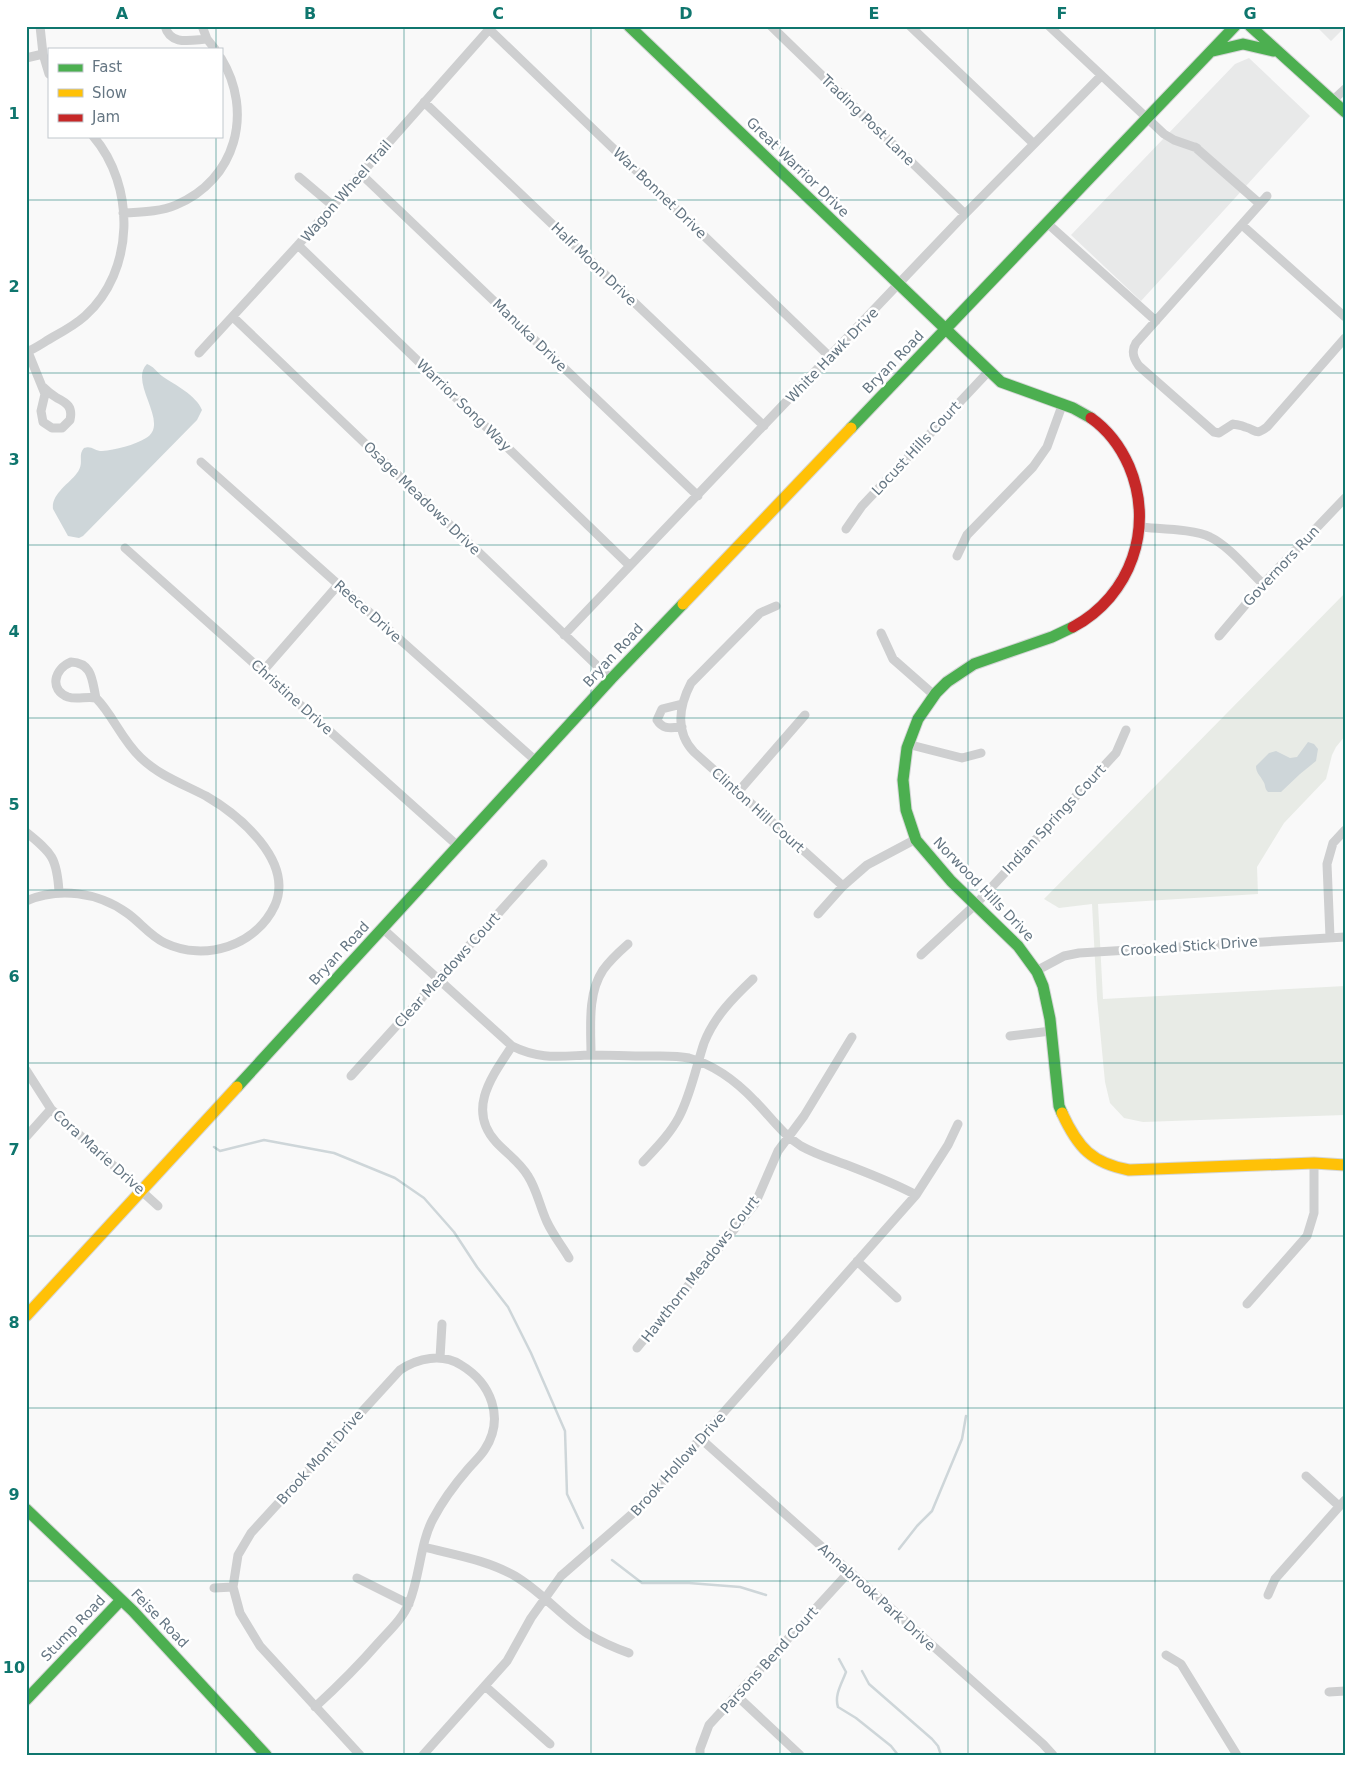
<svg xmlns="http://www.w3.org/2000/svg" width="1371" height="1781" viewBox="0 0 1371 1781" font-family="'DejaVu Sans',sans-serif">
<style>
.built{fill:#e8e9e9}
.green{fill:#e8ebe6}
.water{fill:#ced6d9}
.lines{fill:none;stroke-linecap:round;stroke-linejoin:round}
.stream{stroke:#ced6d9;stroke-width:2.5}
.fast-casing{stroke:#d5d6d7;stroke-width:13}
.slow-casing{stroke:#d5d6d7;stroke-width:13}
.jam-casing{stroke:#d5d6d7;stroke-width:13}
.street{stroke:#cecfd0;stroke-width:9}
.fast{stroke:#4caf50;stroke-width:11}
.slow{stroke:#ffc107;stroke-width:11}
.jam{stroke:#c62828;stroke-width:11}
.grid{fill:none;stroke:#0f766e;stroke-width:1;stroke-opacity:0.55}
.labels{text-anchor:middle;stroke-width:5;stroke-linejoin:round;paint-order:stroke}
.street-label{font-size:14px;fill:#657683;stroke:#fff}
.neatline{fill:none;stroke:#0f766e;stroke-width:2}
.grid-label{font-size:16px;text-anchor:middle;font-weight:bold;fill:#0f766e}
</style>
<rect width="100%" height="100%" fill="#f9f9f9"/>
<path class="built" d="M1316,26H1345V27L1331,41Z
M1249,58L1310,116L1141,301L1071,235L1235,64Z"/>
<path class="green" d="M1345,593V736L1336,747L1332,755L1326,779L1284,823L1257,867L1258,894L1098,904L1103,999L1345,986V1115L1143,1122L1124,1118L1110,1103L1105,1082L1097,998L1092,904L1059,908L1044,899Z"/>
<path class="water" d="M147,364C153,366 157,372 162,376C175,385 196,395 202,410L197,420L83,536L79,538L68,536L53,509C51,494 69,484 77,473C85,462 77,456 84,448C91,445 95,451 102,451C115,450 135,445 146,438C171,423 128,383 147,364Z
M1308,742L1314,744L1318,749L1316,761L1300,774L1281,792H1268C1264,788 1266,785 1263,781C1260,775 1256,773 1256,766L1269,753L1276,751L1290,758L1297,757Z"/>
<g class="lines">
<path class="stream" d="M214,1147L220,1151L264,1140L334,1153L395,1178L424,1198L454,1232L477,1267L508,1307L531,1353L565,1431L567,1494L583,1528
M899,1549L917,1526L932,1511L962,1439L966,1416
M612,1560L642,1583H689L740,1587L766,1595
M839,1659L846,1672C842,1683 834,1695 838,1707L856,1718L891,1746L898,1755
M862,1671L869,1684L932,1739L938,1746L941,1755"/>
<g class="fast-casing">
<path id="fast" d="M629,26L1001,382L1073,408L1091,418
M1250,26L1345,112
M1213,51L1243,44L1273,51
M851,428L1235,26
M237,1087L611,679L683,604
M1062,1113L1059,1106L1050,1019L1043,986L1037,972L1018,946L951,881L916,840L906,810L903,780L907,748L918,719L936,693L947,682L974,664L1052,637L1073,627
M26,1509L133,1611L266,1755
M26,1700L121,1600"/>
</g>
<g class="slow-casing">
<path id="slow" d="M683,604L851,428
M1062,1113C1078,1148 1092,1163 1129,1170L1314,1163L1345,1165
M26,1316L237,1087"/>
</g>
<g class="jam-casing">
<path id="jam" d="M1073,627C1131,596 1155,527 1129,466C1121,448 1108,430 1091,418"/>
</g>
<path class="street" d="M40,26L43,54L49,74
M165,26C170,46 191,40 207,39
M202,26L207,39L215,49
M771,26L965,214
M910,26L1034,144
M1049,26L1164,134L1174,140L1197,148
M489,29L830,357
M26,58L43,54
M1332,101L1345,89
M424,102L764,426
M1195,147L1260,204L1136,343C1131,351 1133,358 1139,366L1214,432L1219,433L1233,424C1237,425 1241,425 1245,427C1257,430 1255,436 1267,427L1345,338
M361,174L698,496
M299,177L332,205
M1260,204L1267,196
M123,213C141,212 160,212 176,205C236,180 254,112 221,58
M1047,223L1156,321
M1242,225L1345,317
M298,245L629,565
M233,317L611,679
M26,352C35,349 44,342 53,337C64,331 75,325 85,316C135,271 136,186 93,136
M28,352L45,394L41,411L43,422L52,428H62L70,420C73,407 67,403 57,398C52,395 47,391 43,387
M199,353L298,245L492,26
M201,462L535,760
M1140,527C1159,529 1195,529 1210,537C1229,546 1248,570 1263,584
M846,529L862,506L989,371
M125,548L458,846
M957,556L967,535L1033,467L1047,447L1063,403
M776,606L760,613L691,683C679,706 675,732 694,752L843,886
M881,633L893,659L934,695
M564,635L965,214L1101,76
M1219,636L1263,584L1345,498
M71,662C93,663 92,681 96,698C87,696 77,700 68,697C49,690 54,669 71,662Z
M263,671L339,584
M682,727C671,728 663,730 657,720L662,709L682,704
M907,744L962,758L981,753
M738,792L805,715
M26,832C52,853 57,858 59,892
M26,901C59,887 98,892 127,913C140,922 150,936 165,943C205,962 256,946 275,905C294,861 239,815 206,796C183,784 160,776 141,758C121,739 113,715 96,698
M818,914L843,886L867,865L916,839
M382,928L512,1046C540,1060 560,1056 590,1055C609,1055 628,1056 647,1056C661,1056 675,1055 689,1058C715,1065 736,1081 755,1101C770,1116 782,1134 801,1146C815,1154 831,1159 847,1165C870,1174 894,1183 916,1195
M1330,937L1327,864L1333,843L1345,830
M921,955L976,904L1116,753L1126,730
M1036,971L1064,956L1079,953L1345,937
M1010,1036L1051,1031
M512,1046C493,1075 466,1109 496,1142C507,1154 520,1162 528,1176C537,1190 540,1207 547,1222C553,1235 562,1246 569,1258
M591,1055C591,1028 587,994 603,970C610,960 619,952 628,944
M26,1070L51,1109L158,1206
M351,1076L543,864
M26,1137L51,1109
M643,1162C656,1148 670,1134 679,1117C691,1094 696,1067 704,1043C714,1017 733,998 753,979
M857,1261L897,1298
M1247,1304L1307,1236L1314,1213V1163
M637,1348L755,1204L778,1151L804,1116L852,1037
M440,1358L442,1324
M701,1439L1043,1744L1053,1755
M1306,1476L1339,1506
M424,1547C455,1555 487,1560 515,1576C542,1592 562,1617 588,1634C601,1642 615,1648 629,1653
M357,1578L409,1604
M214,1588L233,1587
M1268,1595L1275,1579L1345,1500
M1166,1655L1181,1664L1237,1755
M485,1686L550,1744
M1329,1692L1345,1691
M736,1695L800,1755
M315,1707C338,1686 359,1665 379,1642C390,1630 403,1618 409,1603C420,1577 420,1543 433,1519C442,1502 455,1484 468,1469C473,1463 481,1456 485,1449C505,1418 491,1383 461,1365C442,1353 418,1358 400,1370L251,1533L238,1555L233,1587L240,1613L260,1646L360,1755
M423,1755L507,1661L531,1618L561,1576L639,1508L916,1195L948,1145L958,1124
M700,1755V1749L709,1725L849,1572"/>
<use href="#fast" class="fast"/>
<use href="#slow" class="slow"/>
<use href="#jam" class="jam"/>
</g>
<path class="grid" d="M216,26V49M404,26V1755M591,26V1755M780,26V1755M968,26V1755M1155,26V1755M216,136V1755M26,200H1345M26,373H1345M26,545H1345M26,718H1345M26,890H1345M26,1063H1345M26,1236H1345M26,1408H1345M26,1581H1345"/>
<g class="labels">
<g class="street-label">
<text transform="translate(868 120) rotate(44)" y="5">Trading Post Lane</text>
<text transform="translate(798 167) rotate(44)" y="5">Great Warrior Drive</text>
<text transform="translate(346 191) rotate(-49)" y="5">Wagon Wheel Trail</text>
<text transform="translate(660 193) rotate(44)" y="5">War Bonnet Drive</text>
<text transform="translate(594 264) rotate(44)" y="5">Half Moon Drive</text>
<text transform="translate(530 335) rotate(44)" y="5">Manuka Drive</text>
<text transform="translate(832 355) rotate(-46)" y="5">White Hawk Drive</text>
<text transform="translate(893 362) rotate(-46)" y="5">Bryan Road</text>
<text transform="translate(464 405) rotate(44)" y="5">Warrior Song Way</text>
<text transform="translate(916 448) rotate(-47)" y="5">Locust Hills Court</text>
<text transform="translate(422 498) rotate(44)" y="5">Osage Meadows Drive</text>
<text transform="translate(1281 566) rotate(-47)" y="5">Governors Run</text>
<text transform="translate(368 611) rotate(42)" y="5">Reece Drive</text>
<text transform="translate(613 655) rotate(-47)" y="5">Bryan Road</text>
<text transform="translate(292 697) rotate(42)" y="5">Christine Drive</text>
<text transform="translate(758 810) rotate(42)" y="5">Clinton Hill Court</text>
<text transform="translate(1054 819) rotate(-47)" y="5">Indian Springs Court</text>
<text transform="translate(984 889) rotate(46)" y="5">Norwood Hills Drive</text>
<text transform="translate(1189 946) rotate(-4)" y="5">Crooked Stick Drive</text>
<text transform="translate(339 953) rotate(-47)" y="5">Bryan Road</text>
<text transform="translate(447 970) rotate(-48)" y="5">Clear Meadows Court</text>
<text transform="translate(99 1152) rotate(42)" y="5">Cora Marie Drive</text>
<text transform="translate(700 1269) rotate(-52)" y="5">Hawthorn Meadows Court</text>
<text transform="translate(320 1457) rotate(-48)" y="5">Brook Mont Drive</text>
<text transform="translate(678 1464) rotate(-48)" y="5">Brook Hollow Drive</text>
<text transform="translate(877 1597) rotate(42)" y="5">Annabrook Park Drive</text>
<text transform="translate(160 1618) rotate(46)" y="5">Feise Road</text>
<text transform="translate(73 1628) rotate(-46)" y="5">Stump Road</text>
<text transform="translate(769 1660) rotate(-48)" y="5">Parsons Bend Court</text>
</g>
</g>
<rect width="1371" height="1781" fill="none" stroke="#ffffff" stroke-width="55"/>
<rect x="48" y="48" width="175" height="90" fill="#ffffff" stroke="#c1c8cd"/>
<rect x="58" y="64" width="25" height="8" fill="#4caf50" stroke="#c1c8cd"/>
<text x="92" y="72" font-size="15" fill="#657683">Fast</text>
<rect x="58" y="89" width="25" height="8" fill="#ffc107" stroke="#c1c8cd"/>
<text x="92" y="98" font-size="15" fill="#657683">Slow</text>
<rect x="58" y="114" width="25" height="8" fill="#c62828" stroke="#c1c8cd"/>
<text x="92" y="122" font-size="15" fill="#657683">Jam</text>
<rect x="28" y="28" width="1316" height="1726" class="neatline"/>
<g class="grid-label">
<text x="122" y="19">A</text>
<text x="310" y="19">B</text>
<text x="498" y="19">C</text>
<text x="686" y="19">D</text>
<text x="874" y="19">E</text>
<text x="1062" y="19">F</text>
<text x="1250" y="19">G</text>
<text x="14" y="119">1</text>
<text x="14" y="292">2</text>
<text x="14" y="465">3</text>
<text x="14" y="637">4</text>
<text x="14" y="810">5</text>
<text x="14" y="982">6</text>
<text x="14" y="1155">7</text>
<text x="14" y="1328">8</text>
<text x="14" y="1500">9</text>
<text x="14" y="1673">10</text>
</g>
</svg>
